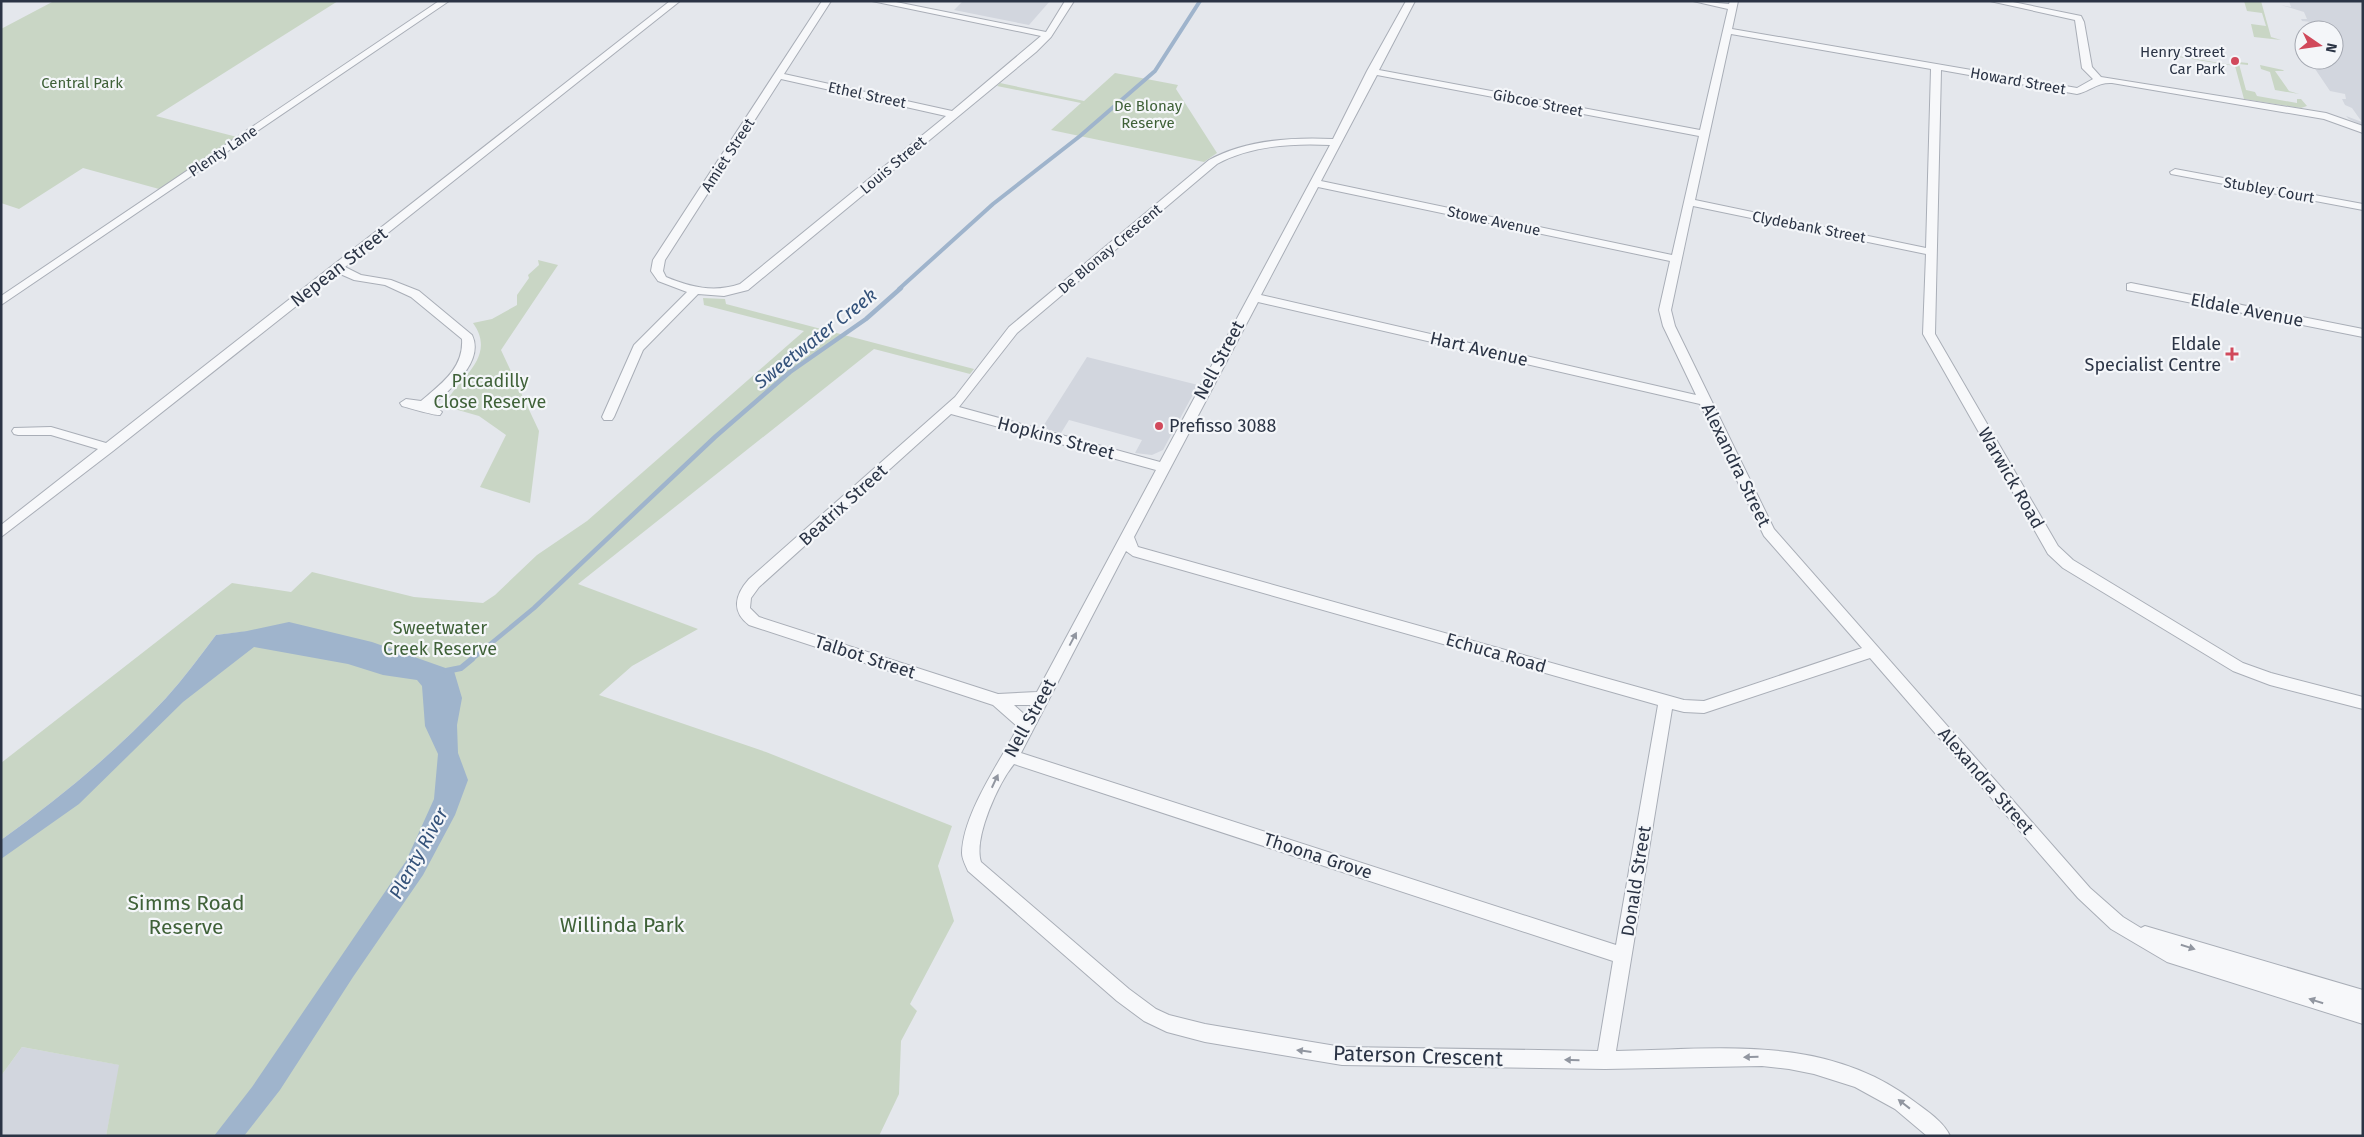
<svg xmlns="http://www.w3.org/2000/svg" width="2364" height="1137" viewBox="0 0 2364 1137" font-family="'Fira Sans',sans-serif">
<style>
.built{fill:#d2d6de}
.green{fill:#c9d6c5}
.water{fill:#9fb4cc}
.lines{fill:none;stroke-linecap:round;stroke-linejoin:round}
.stream-far2{stroke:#9fb4cc;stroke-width:4}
.stream-far1{stroke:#9fb4cc;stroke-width:4.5}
.stream{stroke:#9fb4cc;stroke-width:6}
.minor-casing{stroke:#a9aeb7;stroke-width:2}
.minor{fill:#f7f8fa;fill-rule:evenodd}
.oneway{fill:#9196a0}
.poi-dot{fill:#d1495b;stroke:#f4f6f9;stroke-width:2}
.labels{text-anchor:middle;stroke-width:4.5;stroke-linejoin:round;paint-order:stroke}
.far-poi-label{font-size:15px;fill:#2b3445;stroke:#f4f6f9;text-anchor:end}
.far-street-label{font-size:15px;fill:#2b3445;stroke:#f4f6f9}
.far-park-label{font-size:15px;fill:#3f6138;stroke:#f4f6f9}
.street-label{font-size:18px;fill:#2b3445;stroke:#f4f6f9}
.poi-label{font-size:18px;fill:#2b3445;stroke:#f4f6f9;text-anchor:end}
.park-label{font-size:18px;fill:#3f6138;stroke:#f4f6f9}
.water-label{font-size:19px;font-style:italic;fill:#34527a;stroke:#f4f6f9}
.near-park-label{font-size:21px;fill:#3f6138;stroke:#f4f6f9}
.near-street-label{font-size:21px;fill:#2b3445;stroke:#f4f6f9}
</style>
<rect width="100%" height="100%" fill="#e4e7ec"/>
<path class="built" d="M963,1H1050L1029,25L954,10Z
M2289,1L2363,2V126L2349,119L2346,116L2362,122L2352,108L2345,105L2342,99H2346L2345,94L2330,91L2309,60H2334V30H2317L2312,22L2302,21L2301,19H2307L2304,12L2281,5L2291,7Z
M1087,357L1198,385L1163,450L1152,455L1135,453L1142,440L1069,420L1061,433L1042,428Z
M22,1047L120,1065L106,1136H1V1076Z"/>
<path class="green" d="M54,1H338L156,116L237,137L159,189L83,168L19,209L1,203V29Z
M2244,1H2261L2271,37L2281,40L2254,37L2251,24L2266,26L2262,13L2247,11Z
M2165,48L2177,50L2178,56L2238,66V62L2248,63V65L2239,64L2246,90L2255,92L2257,96L2297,103V99H2301L2307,106L2301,108L2244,99L2235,66L2166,55Z
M2260,65L2283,70L2284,71H2275L2289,91L2299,94L2275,90L2270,72L2261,69Z
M1115,73L1178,85L1176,89L1217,153L1204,162L1051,130L1081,103L997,86L1000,83L1084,101Z
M538,260L558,265L501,350L539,431L530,503L480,487L506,435L479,416L444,406C457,378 498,358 473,323L492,319L517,305V295L529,278L528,275L539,265Z
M703,298L725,299L726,304L974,369L970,374L874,349L578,584L698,629L632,666L599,695L766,752L952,826L938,866L954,921L910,1004L917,1011L901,1041L899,1094L879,1136H106L119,1065L22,1047L1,1076V850L47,817L250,631L216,635C200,656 184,678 166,698C117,751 60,798 1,840V763L232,583L291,592L312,572L414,597L483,603L495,595L537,555L587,521L804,331L704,305Z"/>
<path class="water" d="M289,622L372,642L454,671L462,698L457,725L458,753L468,780L455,815L423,875L353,977L280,1090L244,1136H214L252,1087L406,861L434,799L438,754L425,726L422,686L417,680L383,675L348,664L254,647L183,702L79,804L1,859V840C60,798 117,751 166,698C184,678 200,656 216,635L247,631Z"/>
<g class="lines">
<path class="stream-far2" d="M899,289L993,204L1080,136L1155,71L1200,1"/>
<path class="stream-far1" d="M471,660L534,608L715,437L790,372L866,319L901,288"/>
<path class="stream" d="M446,671L461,668L472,659"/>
<g class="minor-casing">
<path id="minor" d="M439,1H449L1,305V296Z
M670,1H680L345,267L361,275L391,280L419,291L472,335C485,362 449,390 433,405L442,412L440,415C436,416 409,408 402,406L400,403L406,399L421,401C441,384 464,368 462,339L411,297L385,285L354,280L338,273L113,451L1,537V525L98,449L51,435H18L14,434L12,431L14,428L51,427L106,443Z
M822,1H831L784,74L952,111L1041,36L872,1H891L1046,32L1065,1H1074L1051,37L1036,52L748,290L724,296L698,294L643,350L614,417L612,420H604L602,417L634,345L687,292L658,281L651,271L653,260ZM781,79L946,116L740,284C714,293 690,287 666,277L663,271L665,260Z
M1406,1H1415L1379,70L1700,130L1728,9L1693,1L1729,4L1730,1H1738L1732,29L2077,88L2093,79L2082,68L2075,20L1990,1H2008L2081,16L2084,22L2092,67L2101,77L2326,113L2363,126V133L2324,119L2112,83C2098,82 2090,91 2077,94L1941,70L1935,334L2058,546L2073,560L2243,663L2271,673L2363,697V709L2270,685L2233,671L2063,568L2048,554L1923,334L1926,254L1693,206L1671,310L1675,326L1774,529L2090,888L2123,917L2141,928L2145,926L2363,990V1024L2167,962L2111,929L2078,898L1870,658L1704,713L1684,712L1672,709L1616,1051C1720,1049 1827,1034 1915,1102C1927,1111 1944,1122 1950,1136H1927L1895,1109L1855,1087L1814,1074L1789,1069L1762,1066L1605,1069L1342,1065L1205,1042L1167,1032L1144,1021L1117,1001L968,871C966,866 962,859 962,853C963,813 1000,762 1018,727L993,705L749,625C731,611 735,595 749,579L955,397L1009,327L1209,160C1245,140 1293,137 1333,139L1367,71ZM1731,34L1931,69L1926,248L1695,200ZM1377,75L1699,136L1672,255L1321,181ZM1330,145L1160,462L959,407L1017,333L1217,164C1249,146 1293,143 1330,145ZM1318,187L1670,261L1659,310L1663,326L1696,395L1261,295ZM1258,302L1700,404L1764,536L1862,648L1704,701L1684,700L1138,547L1134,537ZM951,414L1156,470L1037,692L998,694L759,617L750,608L751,598L759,587ZM1126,551L1133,556L1658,705L1616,945L1021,753ZM1014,705H1031L1025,715ZM1014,764L1613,961L1598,1051L1342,1047L1205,1024L1169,1015L1156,1009L1129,989L981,862C973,838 999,782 1014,764Z
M2175,169L2363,204V210L2171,174L2170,172Z
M2131,283L2363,329V337L2127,290V284Z"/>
</g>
<use href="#minor" class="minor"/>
</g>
<defs><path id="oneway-solid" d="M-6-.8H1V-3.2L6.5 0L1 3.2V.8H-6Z" transform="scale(1.25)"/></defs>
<g class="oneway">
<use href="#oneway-solid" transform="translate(1073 639) rotate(-62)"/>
<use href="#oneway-solid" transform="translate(995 781) rotate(-65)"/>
<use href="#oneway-solid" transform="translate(2188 947) rotate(17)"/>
<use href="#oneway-solid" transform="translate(2316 1001) rotate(-163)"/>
<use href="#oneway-solid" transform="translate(1304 1051) rotate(-173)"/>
<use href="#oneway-solid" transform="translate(1751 1057) rotate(179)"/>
<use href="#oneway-solid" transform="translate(1572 1060) rotate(-179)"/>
<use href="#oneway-solid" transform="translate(1904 1104) rotate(-142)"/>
</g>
<g class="poi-dot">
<circle cx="2235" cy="61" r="5"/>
<path d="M2229.5 346.5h5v5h5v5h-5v5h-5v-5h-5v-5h5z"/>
<circle cx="1159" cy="426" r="5"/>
</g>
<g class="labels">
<g class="far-poi-label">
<text x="2225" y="57">Henry Street<tspan x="2225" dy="17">Car Park</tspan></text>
</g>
<g class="far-street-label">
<text transform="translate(2018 81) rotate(10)" y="5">Howard Street</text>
<text transform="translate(867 95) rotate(12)" y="5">Ethel Street</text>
<text transform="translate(1538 103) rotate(11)" y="5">Gibcoe Street</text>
<text transform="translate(223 151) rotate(-34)" y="5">Plenty Lane</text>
<text transform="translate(728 155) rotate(-57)" y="5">Amiet Street</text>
<text transform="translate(893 165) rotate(-40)" y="5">Louis Street</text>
<text transform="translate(2269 190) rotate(10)" y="5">Stubley Court</text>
<text transform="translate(1494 221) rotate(12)" y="5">Stowe Avenue</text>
<text transform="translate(1809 227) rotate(11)" y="5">Clydebank Street</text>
<text transform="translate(1110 249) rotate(-40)" y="5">De Blonay Crescent</text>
</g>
<g class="far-park-label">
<text x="82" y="88">Central Park</text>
<text x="1148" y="111">De Blonay<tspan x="1148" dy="17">Reserve</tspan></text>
</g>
<g class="street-label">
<text transform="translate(339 267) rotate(-38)" y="6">Nepean Street</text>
<text transform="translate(2247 310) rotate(11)" y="6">Eldale Avenue</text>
<text transform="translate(1479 349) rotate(13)" y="6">Hart Avenue</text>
<text transform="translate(1219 360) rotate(-62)" y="6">Nell Street</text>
<text transform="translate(1056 438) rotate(15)" y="6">Hopkins Street</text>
<text transform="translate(1736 465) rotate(64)" y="6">Alexandra Street</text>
<text transform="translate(2011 478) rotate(60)" y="6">Warwick Road</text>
<text transform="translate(843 505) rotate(-42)" y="6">Beatrix Street</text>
<text transform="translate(1496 653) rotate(16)" y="6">Echuca Road</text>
<text transform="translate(865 657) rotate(18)" y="6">Talbot Street</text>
<text transform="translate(1030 718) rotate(-61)" y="6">Nell Street</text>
<text transform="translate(1986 781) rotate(49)" y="6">Alexandra Street</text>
<text transform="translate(1318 856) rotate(18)" y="6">Thoona Grove</text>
<text transform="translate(1636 881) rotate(-81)" y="6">Donald Street</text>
</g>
<g class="poi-label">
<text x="2221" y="350">Eldale<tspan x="2221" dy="21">Specialist Centre</tspan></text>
<text x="1169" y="432" text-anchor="start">Prefisso 3088</text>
</g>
<g class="park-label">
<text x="490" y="387">Piccadilly<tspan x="490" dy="21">Close Reserve</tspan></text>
<text x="440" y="634">Sweetwater<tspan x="440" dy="21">Creek Reserve</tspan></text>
</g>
<g class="water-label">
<text transform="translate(815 338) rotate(-38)" y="7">Sweetwater Creek</text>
<text transform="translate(418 853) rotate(-61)" y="7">Plenty River</text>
</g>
<g class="near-park-label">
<text x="186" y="910">Simms Road<tspan x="186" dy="24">Reserve</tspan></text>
<text x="622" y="932">Willinda Park</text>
</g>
<g class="near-street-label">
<text transform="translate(1418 1056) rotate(2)" y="7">Paterson Crescent</text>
</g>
</g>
<rect width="2364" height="1137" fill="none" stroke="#2b3445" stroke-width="5"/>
<g transform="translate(2319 45) rotate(103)"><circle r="24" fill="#f4f6f9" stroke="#a4a8b1"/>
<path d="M0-4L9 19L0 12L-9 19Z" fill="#d1495b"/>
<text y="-8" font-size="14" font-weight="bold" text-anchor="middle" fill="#2b3445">N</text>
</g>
</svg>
